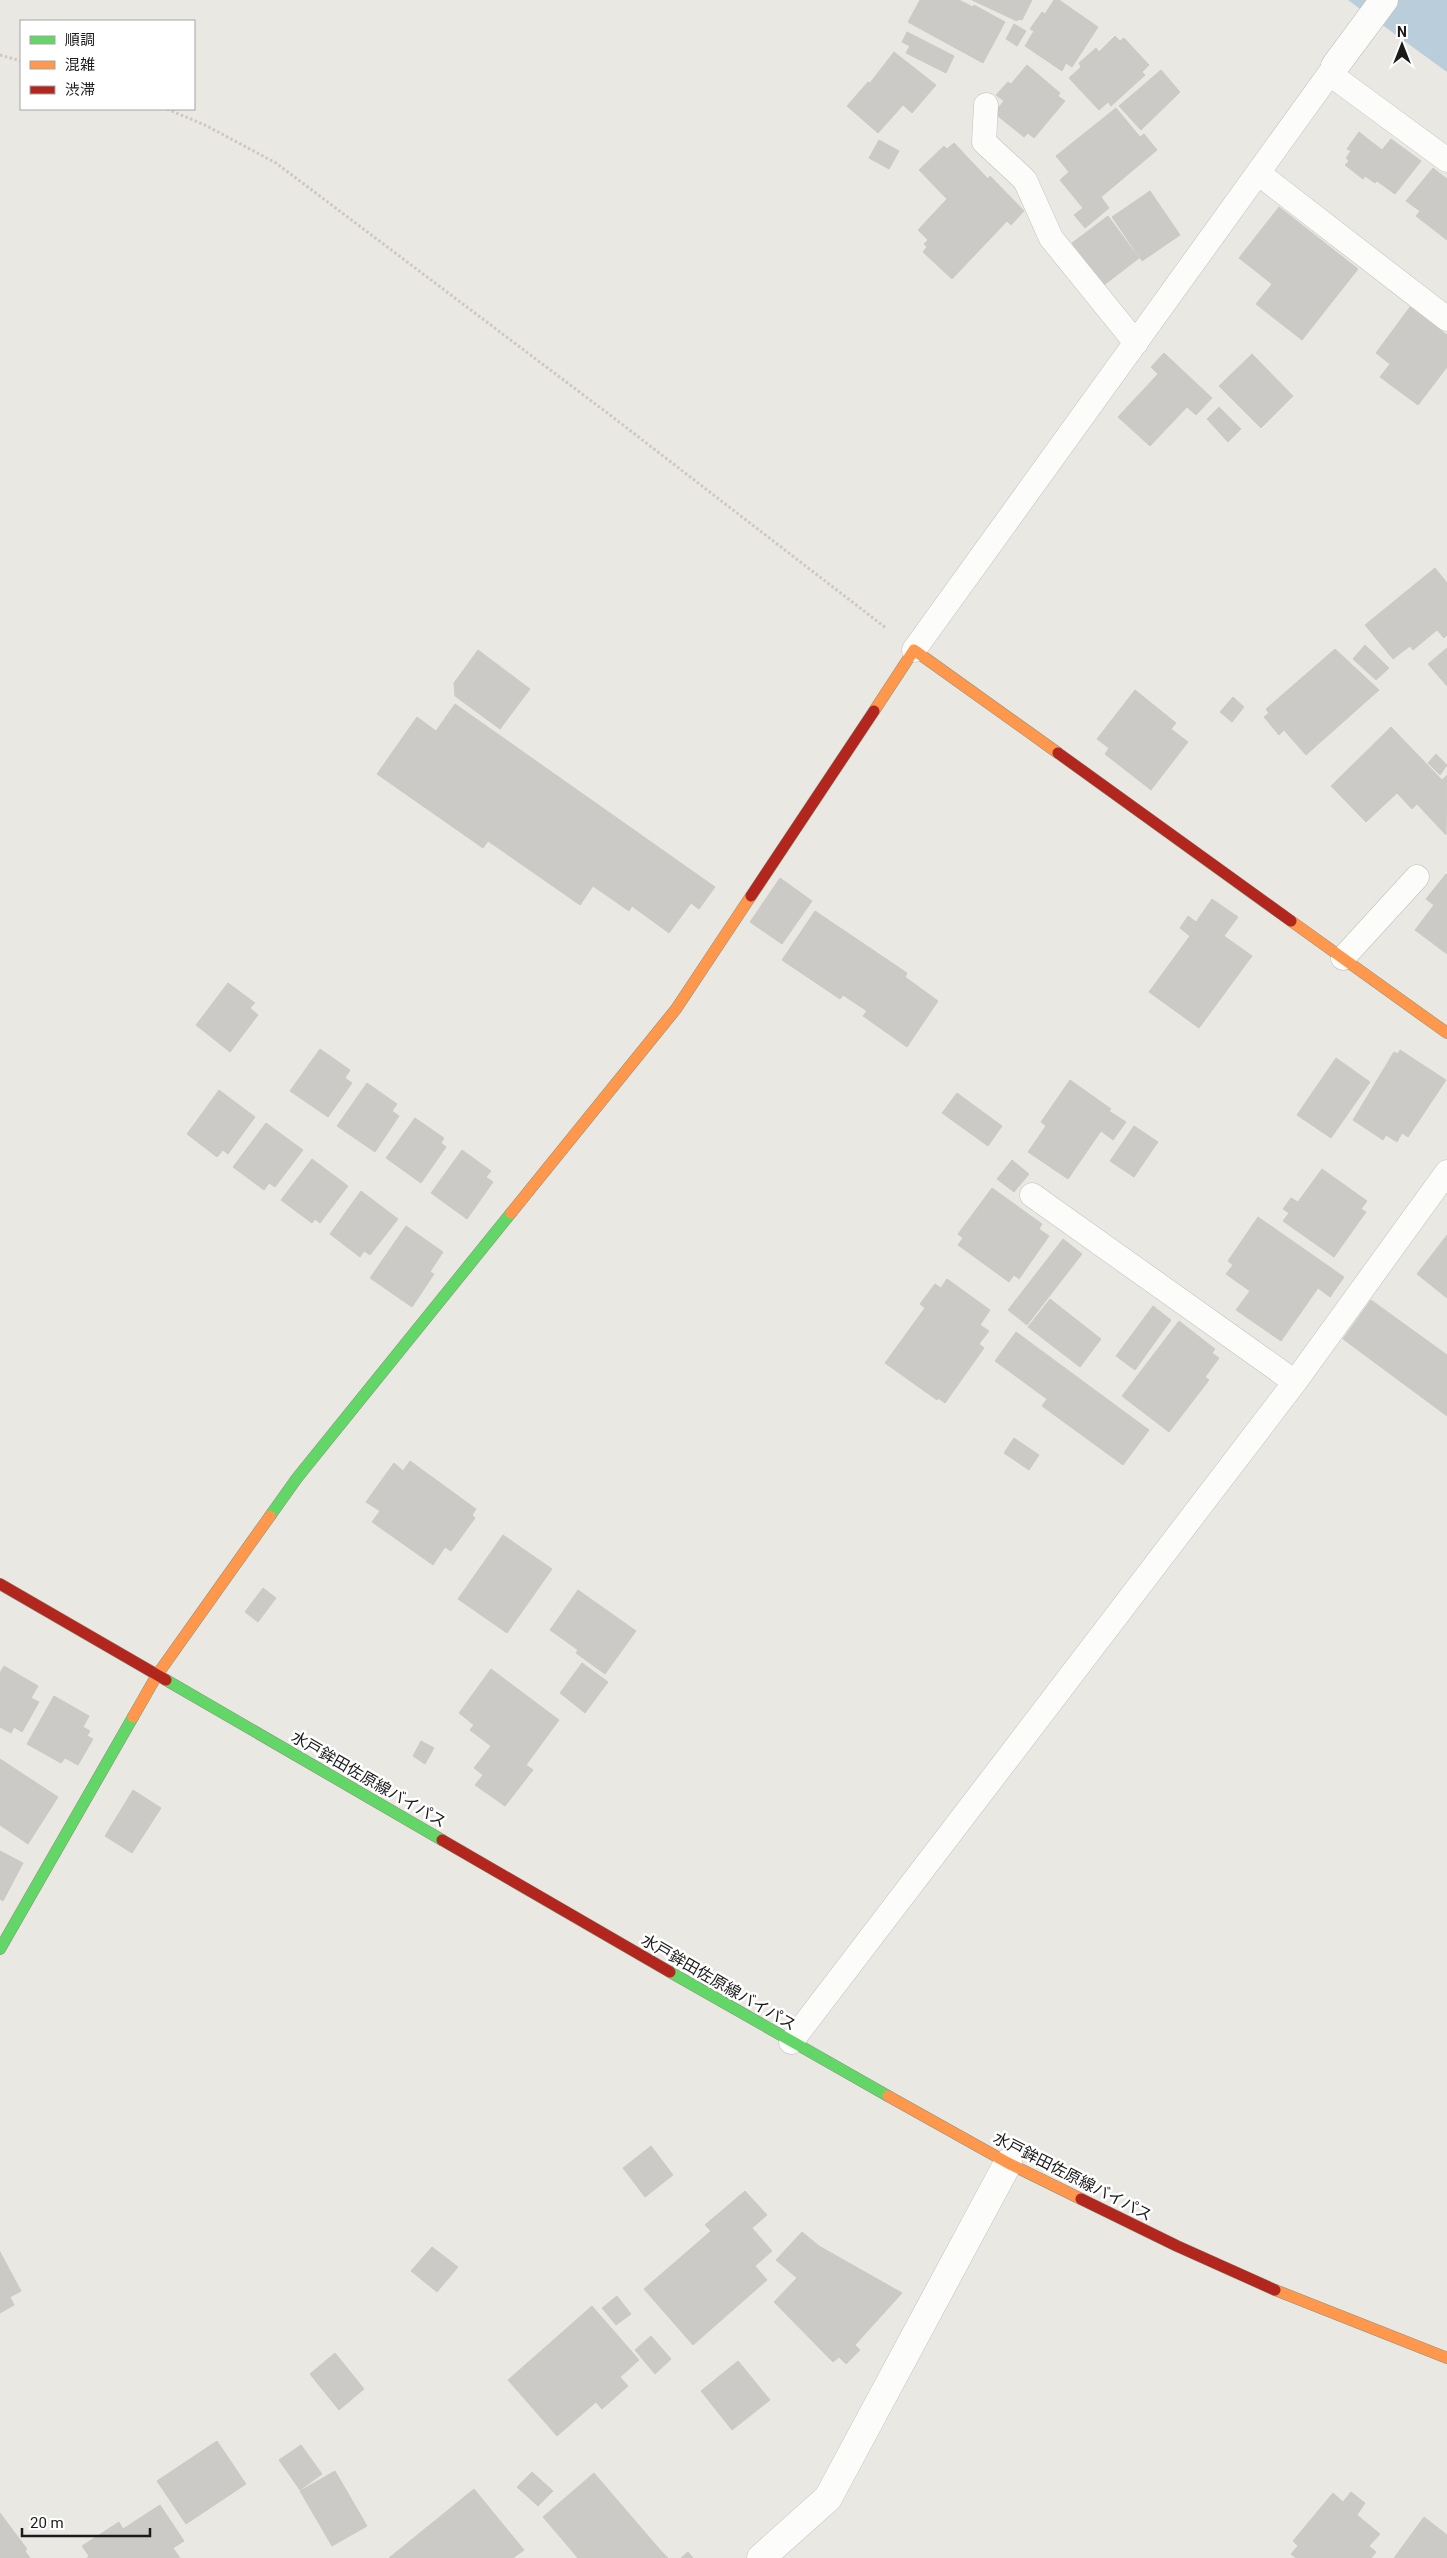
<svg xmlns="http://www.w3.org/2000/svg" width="1447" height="2558" viewBox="0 0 1447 2558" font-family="Roboto,'Noto Sans JP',sans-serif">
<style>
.water{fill:#b9cdda}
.building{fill:#cccac6;stroke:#cccac5}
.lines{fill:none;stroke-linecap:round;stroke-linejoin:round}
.lane-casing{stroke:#c0c0be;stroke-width:25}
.street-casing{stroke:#c0c0be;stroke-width:29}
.fast-casing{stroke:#8c917d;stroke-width:12}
.slow-casing{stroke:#8c917d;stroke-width:12}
.jam-casing{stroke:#8c917d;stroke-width:12}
.path{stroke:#d0c6c2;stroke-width:3;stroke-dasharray:2.5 2.5;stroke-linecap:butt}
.lane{stroke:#fcfcfb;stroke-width:24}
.street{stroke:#fcfcfb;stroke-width:28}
.fast{stroke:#63d668;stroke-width:11}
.slow{stroke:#ff974d;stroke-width:11}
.jam{stroke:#b3261e;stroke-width:11}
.labels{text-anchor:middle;stroke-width:5;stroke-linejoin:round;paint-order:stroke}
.street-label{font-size:16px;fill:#1b1b1b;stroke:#fff}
</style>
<rect width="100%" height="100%" fill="#e9e8e3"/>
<path class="water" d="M1348,0H1447V72Z"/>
<path class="building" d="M920,0H959L973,7L974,5L1005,22L983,63L908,22Z
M972,0H1032L1022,20L1018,19L1017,21Z
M1054,0H1059L1098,27L1072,67L1066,63L1062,71L1025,46L1034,31L1030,29L1042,12L1045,14Z
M1014,24L1026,31L1017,46L1006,39Z
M907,32L954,56L946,73L906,53L910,46L902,42Z
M1115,36L1120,41L1124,38L1149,65L1142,72L1145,75L1111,106L1108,102L1099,110L1069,78L1081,67L1079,63L1096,48L1099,52Z
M894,52L936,85L912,113L903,105L878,133L847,106L868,82L870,83Z
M1027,65L1060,93L1058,96L1065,101L1034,138L1028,133L1024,137L994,113L1004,101L996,95L1008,82L1011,84Z
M1161,70L1180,92L1141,130L1119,106Z
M1116,108L1140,137L1144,134L1157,150L1101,197L1109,208L1085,228L1074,215L1083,208L1060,180L1069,172L1056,156Z
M1359,132L1382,150L1391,139L1421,161L1395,194L1377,181L1375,183L1365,176L1363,179L1345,165L1349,161L1346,158L1351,151L1347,149Z
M879,140L899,151L889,169L869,158Z
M954,143L988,179L990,176L1024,211L1011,225L1007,221L952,279L923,252L927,247L924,244L928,240L918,230L947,199L919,170L944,146L947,149Z
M1433,168L1447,179V240L1416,216L1420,211L1406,201Z
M1150,191L1180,235L1142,261L1112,217Z
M1279,207L1358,269L1302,340L1256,304L1272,284L1239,258Z
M1108,216L1139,258L1104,285L1072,243Z
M1410,307L1447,335V367L1418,405L1380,377L1390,364L1376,353Z
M1164,353L1212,398L1196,415L1187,407L1150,446L1118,417L1158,374L1151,367Z
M1252,354L1293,396L1261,428L1219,386Z
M1219,407L1241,429L1228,442L1207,419Z
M1435,568L1447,583V635L1444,638L1437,630L1413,650L1410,646L1393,659L1365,625Z
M1365,645L1389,668L1376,680L1353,659Z
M1447,648V686L1428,664Z
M1335,649L1379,690L1306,755L1284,730L1279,735L1264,717L1269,713L1266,709Z
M478,650L530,689L500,729L455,696L454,683Z
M1135,690L1176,723L1171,729L1188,742L1151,790L1105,754L1109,748L1097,739Z
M1233,697L1244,707L1232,722L1220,712Z
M455,704L715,887L699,909L691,903L669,933L632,906L629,911L593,886L580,905L488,841L483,848L377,774L417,717L436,731Z
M1391,727L1442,780L1447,775L1446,835L1417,804L1412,809L1397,793L1366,822L1331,786Z
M1436,754L1447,765L1440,775L1428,763Z
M1446,874L1447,875V954L1415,930L1434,905L1426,899Z
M780,878L812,901L782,944L750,922Z
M1212,899L1238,917L1224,936L1252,956L1199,1028L1149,992L1190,936L1180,928L1188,916L1196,922Z
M815,911L907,973L905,977L938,1001L907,1047L863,1016L867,1011L843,995L840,999L782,960Z
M228,983L255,1003L250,1008L258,1015L230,1052L196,1025Z
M320,1049L350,1070L345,1078L352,1083L328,1117L290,1091Z
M1400,1050L1446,1080L1408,1137L1402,1133L1397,1142L1386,1135L1383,1140L1353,1120L1394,1052L1398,1054Z
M1336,1058L1370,1082L1331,1138L1297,1115Z
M1070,1080L1111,1109L1109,1111L1126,1122L1113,1140L1101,1131L1068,1179L1028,1152L1046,1126L1041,1122Z
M367,1083L397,1104L392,1111L399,1116L375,1152L337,1126Z
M219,1090L255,1117L228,1154L223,1150L217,1157L187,1134Z
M957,1093L1002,1126L988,1146L942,1113Z
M415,1118L444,1138L441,1143L446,1147L421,1183L386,1158Z
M266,1123L303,1150L275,1187L269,1183L264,1190L233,1167Z
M1134,1126L1158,1142L1134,1177L1110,1161Z
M462,1150L491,1171L486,1177L493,1182L467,1219L431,1193Z
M312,1159L348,1186L320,1223L315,1219L312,1223L281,1200Z
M1012,1160L1029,1174L1014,1192L997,1179Z
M1322,1169L1367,1201L1361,1209L1366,1212L1334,1257L1283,1221L1289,1213L1283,1209L1291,1198L1298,1202Z
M992,1188L1042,1224L1039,1229L1049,1236L1019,1279L1014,1275L1009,1282L958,1245L963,1238L958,1234Z
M361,1191L398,1219L370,1255L364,1251L360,1257L330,1234Z
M1258,1217L1344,1277L1330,1297L1318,1288L1281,1341L1236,1310L1250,1291L1226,1274L1233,1265L1228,1261Z
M406,1226L443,1252L430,1272L434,1274L412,1307L370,1278Z
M1447,1235V1298L1417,1274Z
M1063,1239L1082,1254L1027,1325L1008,1310Z
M947,1279L990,1310L980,1325L989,1331L979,1344L984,1348L945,1403L938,1398L937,1400L885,1363L925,1308L920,1304L935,1284L941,1288Z
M1050,1299L1101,1339L1080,1367L1028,1327Z
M1371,1300L1447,1355V1416L1343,1339Z
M1153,1306L1171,1320L1135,1370L1116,1356Z
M1179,1321L1215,1349L1212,1353L1219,1358L1205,1377L1209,1380L1169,1432L1122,1396Z
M1016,1332L1149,1430L1123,1465L1042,1406L1047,1399L995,1361Z
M1014,1438L1039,1455L1029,1470L1004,1453Z
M410,1461L476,1509L472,1515L475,1518L451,1551L445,1547L433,1565L372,1522L380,1511L366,1502L394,1463L403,1471Z
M503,1535L552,1569L507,1633L458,1599Z
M263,1588L276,1598L258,1622L245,1612Z
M578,1590L636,1631L605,1674L576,1653L578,1650L550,1630Z
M582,1663L608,1682L585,1713L560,1693Z
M4,1666L38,1686L31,1698L39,1702L22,1732L14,1727L11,1733L0,1727V1673Z
M491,1669L559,1720L526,1765L533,1770L505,1806L475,1785L483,1775L474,1768L491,1746L470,1730L474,1725L459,1713Z
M54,1696L89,1716L83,1727L90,1731L87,1736L93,1739L78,1765L65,1758L61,1763L27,1744Z
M421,1741L434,1748L425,1764L413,1756Z
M0,1759L58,1797L28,1844L0,1825Z
M133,1790L161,1808L132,1853L105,1836Z
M0,1851L23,1863L3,1901L0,1899Z
M651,2146L673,2175L645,2197L623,2168Z
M745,2191L767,2215L752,2228L772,2251L755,2266L767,2280L693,2345L644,2289L711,2231L705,2225Z
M802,2232L819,2246L902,2293L855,2345L860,2350L846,2364L839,2357L833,2362L774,2302L797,2278L776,2260Z
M432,2247L458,2267L437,2292L411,2271Z
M0,2252L21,2291L10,2297L14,2305L0,2313Z
M617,2296L631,2314L616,2325L602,2308Z
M592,2306L639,2360L620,2377L628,2386L602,2409L596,2402L557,2436L508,2380Z
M651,2336L671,2359L655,2374L635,2350Z
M335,2353L364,2389L339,2410L310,2374Z
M738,2361L770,2400L732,2430L701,2391Z
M217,2441L246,2484L186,2524L157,2481Z
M301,2445L322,2474L300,2490L279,2460Z
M335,2471L367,2526L332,2546L300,2491Z
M532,2472L553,2491L538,2506L517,2487Z
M594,2473L661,2551L668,2558H578L543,2517Z
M474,2489L524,2550L513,2558H389Z
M1351,2492L1365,2503L1357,2515L1380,2534L1369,2546L1376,2552L1371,2558H1296L1291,2554L1298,2546L1293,2541L1333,2493L1343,2502Z
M160,2505L184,2541L173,2548L180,2558H87L89,2556L82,2546L119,2522L123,2529Z
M0,2513L27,2549L25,2551L30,2558H0Z
M1424,2517L1447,2535V2558H1394Z
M688,2552L693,2558H681Z"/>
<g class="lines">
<g class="lane-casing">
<path id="lane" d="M1330,74L1447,160
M986,105L984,142L1025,180L1051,238L1136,343
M1258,173L1447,319
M914,650L1335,66
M1343,958L1417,877
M1032,1195L1295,1382
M791,2042L1295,1382L1447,1172"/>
</g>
<g class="street-casing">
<path id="street" d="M1335,66L1384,0
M761,2558L828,2498L1008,2163"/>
</g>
<g class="fast-casing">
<path id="fast" d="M270,1516L297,1478L511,1213
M166,1680L442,1840
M0,1949L133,1717
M670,1972L888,2096"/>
</g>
<g class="slow-casing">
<path id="slow" d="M874,711L914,650L1058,753
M1291,921L1447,1033
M511,1213L676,1009L751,896
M133,1717L157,1675L270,1516
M888,2096L1008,2163L1081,2199
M1275,2290L1447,2358"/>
</g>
<g class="jam-casing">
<path id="jam" d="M1058,753L1291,921
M751,896L874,711
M0,1584L166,1680
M442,1840L670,1972
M1081,2199L1177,2246L1275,2290"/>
</g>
<path class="path" d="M0,55L21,61
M167,109L205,125L276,163L610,415L886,628"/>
<use href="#lane" class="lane"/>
<use href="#street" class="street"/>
<use href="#fast" class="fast"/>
<use href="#slow" class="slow"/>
<use href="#jam" class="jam"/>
</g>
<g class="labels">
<g class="street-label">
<text transform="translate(369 1779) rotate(30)" y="6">水戸鉾田佐原線バイパス</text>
<text transform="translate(719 1982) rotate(30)" y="6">水戸鉾田佐原線バイパス</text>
<text transform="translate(1073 2176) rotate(27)" y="6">水戸鉾田佐原線バイパス</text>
</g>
</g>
<rect x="20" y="20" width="175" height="90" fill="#ffffff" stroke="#a4a4a4"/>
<rect x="30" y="36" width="25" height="8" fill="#63d668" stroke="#a4a4a4"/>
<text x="65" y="45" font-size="15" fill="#1b1b1b">順調</text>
<rect x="30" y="61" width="25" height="8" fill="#ff974d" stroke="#a4a4a4"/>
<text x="65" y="70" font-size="15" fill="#1b1b1b">混雑</text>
<rect x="30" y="86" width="25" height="8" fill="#b3261e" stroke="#a4a4a4"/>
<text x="65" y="95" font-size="15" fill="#1b1b1b">渋滞</text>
<g transform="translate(1402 45)" stroke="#ffffff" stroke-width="4" paint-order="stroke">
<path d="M0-4L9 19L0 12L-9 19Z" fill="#1b1b1b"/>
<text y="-8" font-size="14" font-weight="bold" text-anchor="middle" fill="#1b1b1b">N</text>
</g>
<path d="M22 2528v8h128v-8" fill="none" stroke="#1b1b1b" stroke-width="2.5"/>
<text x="30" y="2528" font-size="15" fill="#1b1b1b" stroke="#ffffff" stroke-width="4" paint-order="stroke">20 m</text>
</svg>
